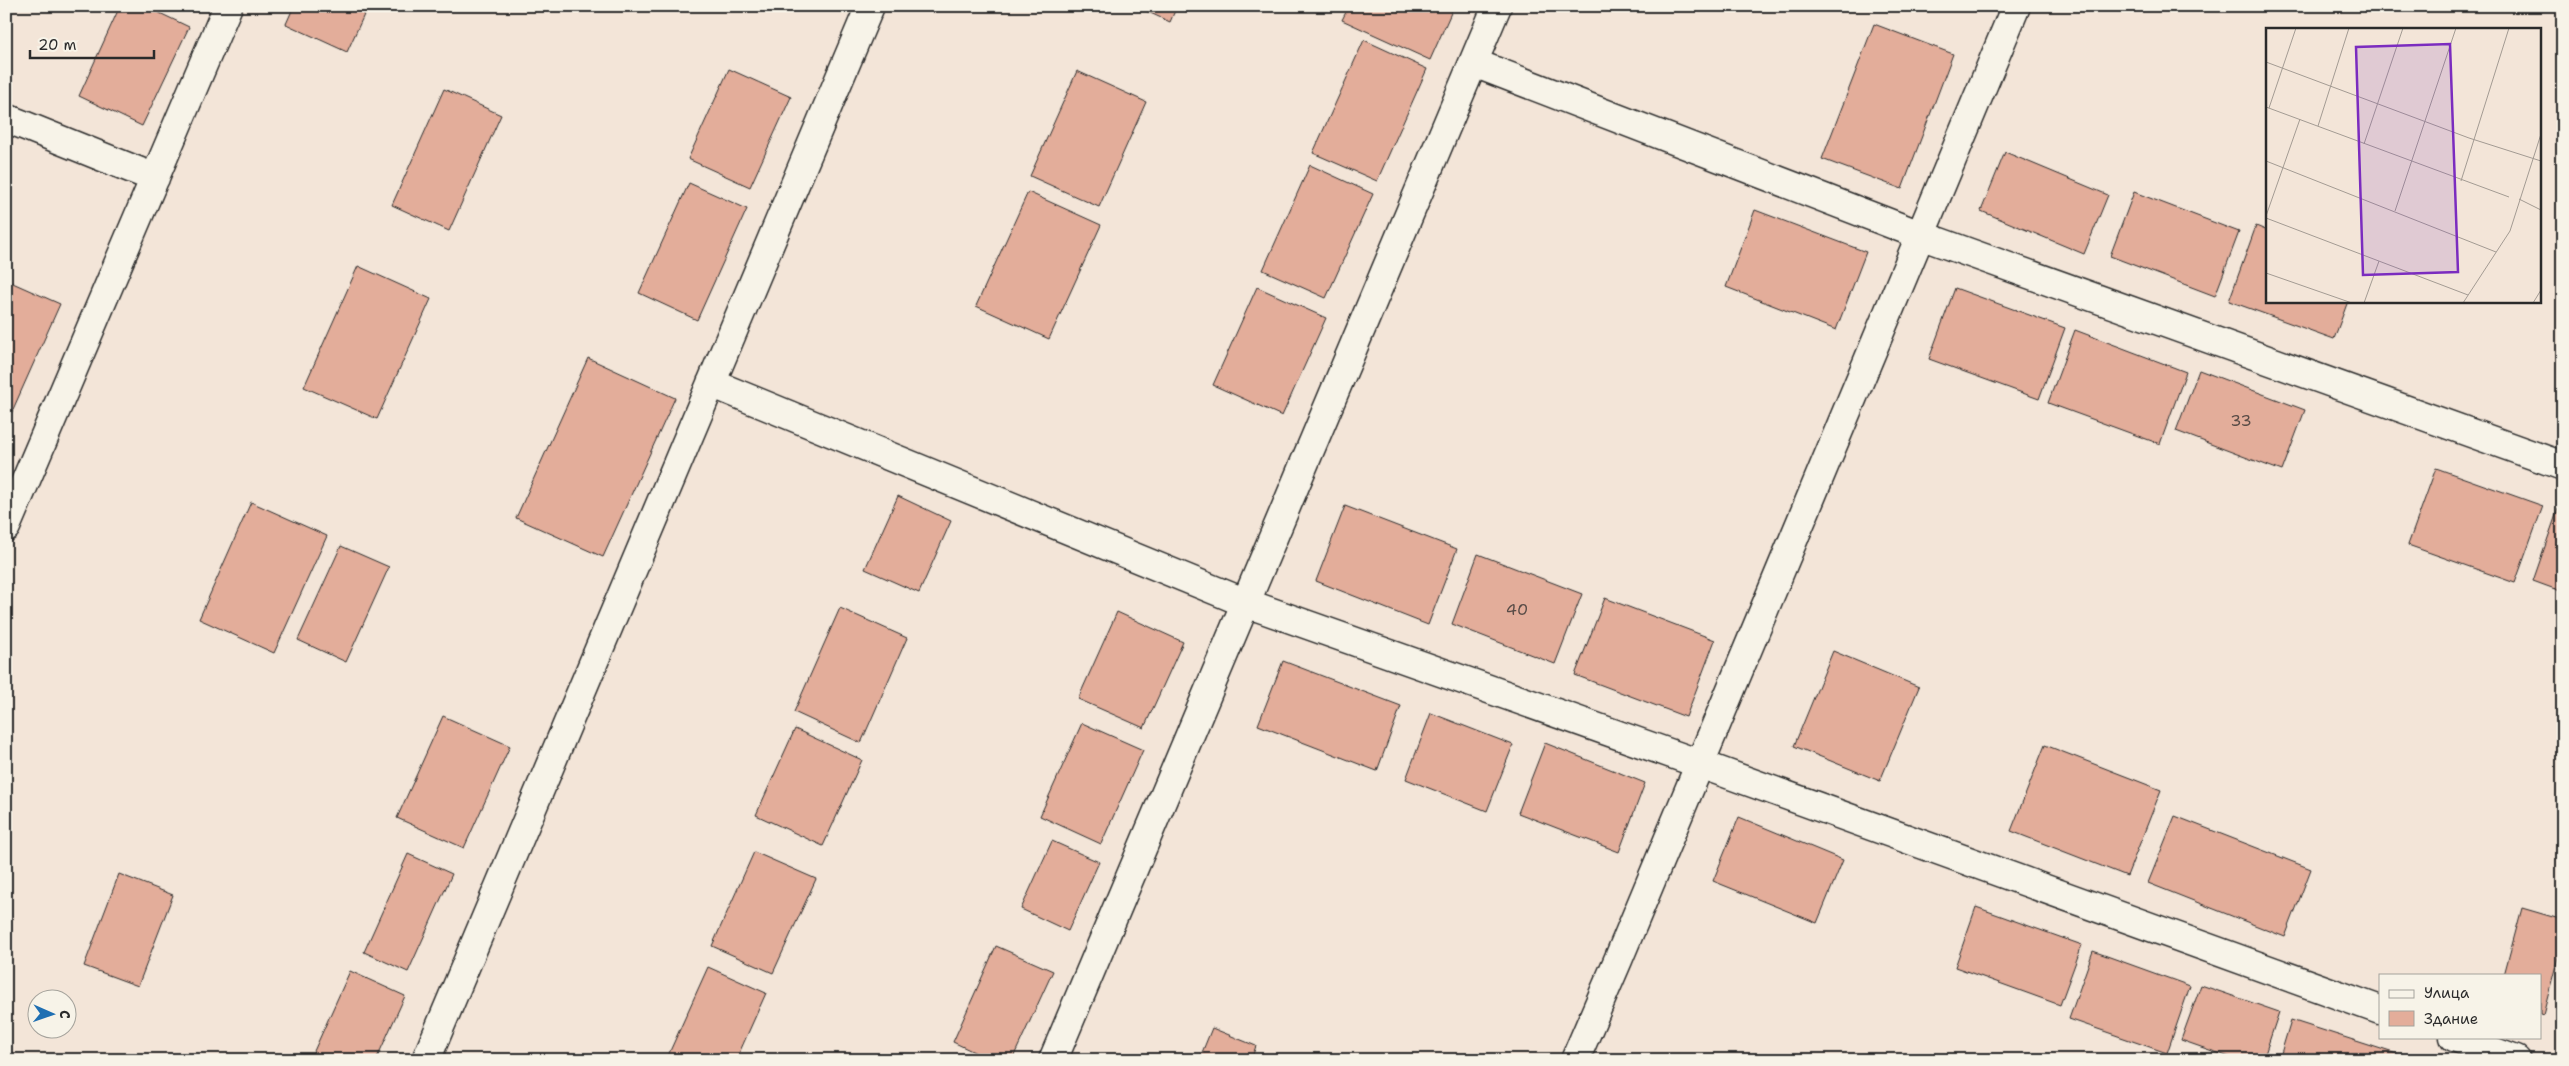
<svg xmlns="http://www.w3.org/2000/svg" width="2569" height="1066" viewBox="0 0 2569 1066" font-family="'Shantell Sans',sans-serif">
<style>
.building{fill:#e3ad9a;stroke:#2b2b2b}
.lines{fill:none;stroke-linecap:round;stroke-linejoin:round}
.minor-casing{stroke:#2b2b2b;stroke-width:31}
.minor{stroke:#f7f3e8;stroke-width:28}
.labels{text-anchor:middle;stroke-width:4.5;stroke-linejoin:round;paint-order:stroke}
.number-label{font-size:16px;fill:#594c47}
.inset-road{fill:none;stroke:#a39b93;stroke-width:1}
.view{fill:#7b2cbf;fill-opacity:0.15;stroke:#7b2cbf;stroke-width:2.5}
.inset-edge{fill:none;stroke:#2b2b2b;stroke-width:2.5}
</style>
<rect width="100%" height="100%" fill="#f3e5d8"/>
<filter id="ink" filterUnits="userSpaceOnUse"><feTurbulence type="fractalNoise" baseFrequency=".02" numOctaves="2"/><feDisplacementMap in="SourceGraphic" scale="10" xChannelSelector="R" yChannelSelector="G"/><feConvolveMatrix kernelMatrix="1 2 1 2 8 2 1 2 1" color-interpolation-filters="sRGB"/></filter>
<g filter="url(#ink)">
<path class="building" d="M120,6H145L189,27L142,126L79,96Z
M294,6H368L347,52L286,24Z
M1135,6H1177L1170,22Z
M1349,6H1454L1430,60L1342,20Z
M1874,24L1953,54L1902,189L1822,159Z
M1364,40L1427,69L1377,181L1313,153Z
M729,69L791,97L750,187L688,159Z
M1077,71L1146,102L1099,207L1030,176Z
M444,89L501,115L449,231L392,205Z
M2005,152L2108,195L2084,254L1981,211Z
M1310,165L1373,194L1326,298L1263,270Z
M689,183L747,209L697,320L639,293Z
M1028,192L1101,225L1049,339L976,306Z
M2134,192L2239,232L2215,296L2110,256Z
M1755,210L1866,252L1836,330L1726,287Z
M2256,226L2268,231V301H2348L2334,339L2229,301Z
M358,266L431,299L377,419L304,387Z
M6,280L60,304L6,425Z
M1257,287L1326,318L1282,416L1213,385Z
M1955,288L2065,328L2039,399L1929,359Z
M2075,330L2186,372L2160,444L2048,403Z
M588,358L675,398L603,557L516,518Z
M2199,370L2305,410L2282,471L2176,431Z
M2436,468L2543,506L2515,583L2408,545Z
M898,496L951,521L919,593L865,569Z
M251,502L327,536L274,653L199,619Z
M1345,506L1457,549L1428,625L1316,581Z
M2558,509L2563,510V592L2533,581Z
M341,546L389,567L346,662L298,640Z
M1478,554L1582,594L1555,664L1452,624Z
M1605,598L1715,640L1686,717L1575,675Z
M840,608L907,638L861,743L794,712Z
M1117,612L1183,642L1144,728L1078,699Z
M1833,651L1919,687L1880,781L1794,746Z
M1283,661L1401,706L1377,771L1258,725Z
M1431,713L1513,745L1487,811L1406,779Z
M443,716L510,746L464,848L397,818Z
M1082,723L1143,750L1101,844L1040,816Z
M795,729L862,760L823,846L756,815Z
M1545,743L1645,783L1619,852L1518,813Z
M2045,745L2161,790L2127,876L2011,831Z
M2175,816L2311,869L2285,937L2148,883Z
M1739,817L1843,860L1817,923L1713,881Z
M1052,841L1099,862L1068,931L1021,909Z
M754,852L816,879L773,973L712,946Z
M408,854L452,874L408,972L364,952Z
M119,874L173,895L138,986L84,966Z
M1976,907L2082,945L2060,1005L1955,967Z
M2522,908L2563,920V938L2543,1015L2540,1014V975H2504Z
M996,946L1053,971L1012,1060H991L953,1042Z
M2093,951L2190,986L2167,1053L2069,1019Z
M708,967L766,993L736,1060H666Z
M350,971L405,996L376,1060H310Z
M2201,985L2279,1012L2263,1060H2238L2181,1040Z
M2563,1011V1026L2558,1024Z
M2291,1020L2406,1057V1060H2279Z
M1212,1028L1256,1046L1251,1060H1199Z"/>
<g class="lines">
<g class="minor-casing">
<path id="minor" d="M1474,63L1920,235L2563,466
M6,118L155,178
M711,383L1246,603L1700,764L2380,1010
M6,527L228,6
M2454,1037L2516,1060
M426,1060L870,6
M1053,1060L1497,6
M1575,1060L1618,960L2016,6"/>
</g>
<use href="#minor" class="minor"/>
</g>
</g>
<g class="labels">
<g class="number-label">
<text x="2241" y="426">33</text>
<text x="1517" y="615">40</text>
</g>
</g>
<g transform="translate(2266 28)">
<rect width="275" height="275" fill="#f3e5d8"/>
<path class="inset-road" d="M0,34L203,110L275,133M0,79L243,169M3,80L30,0M52,98L83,0M98,116L137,0M0,133L230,224M195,153L243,0M253,171L275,182M129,183L190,0M0,188L34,91M0,190L202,267M0,245L86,275M98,275L113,233M197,275L244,203L275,106M267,275L275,262"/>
<path class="view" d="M184,16L192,244L97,247L90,19Z"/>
<rect width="275" height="275" class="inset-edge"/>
</g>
<rect width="2569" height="1066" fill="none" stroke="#f7f3e8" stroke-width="25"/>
<rect x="12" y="12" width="2544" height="1041" fill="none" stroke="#2b2b2b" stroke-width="2" filter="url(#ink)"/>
<rect x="2379" y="974" width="162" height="65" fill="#f7f3e8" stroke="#a5a39c"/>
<rect x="2389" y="990" width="25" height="8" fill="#f7f3e8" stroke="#a5a39c"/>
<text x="2424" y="998" font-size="15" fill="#2b2b2b">Улица</text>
<rect x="2389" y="1011" width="25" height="15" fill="#e3ad9a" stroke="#a5a39c"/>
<text x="2424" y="1024" font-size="15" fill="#2b2b2b">Здание</text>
<g transform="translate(52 1014) rotate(92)"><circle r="24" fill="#f7f3e8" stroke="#a5a39c"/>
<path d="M0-4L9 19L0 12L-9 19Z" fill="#1f6fb2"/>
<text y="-8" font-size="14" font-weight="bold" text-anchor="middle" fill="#2b2b2b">С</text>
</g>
<path d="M30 50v8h124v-8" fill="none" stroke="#2b2b2b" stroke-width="2.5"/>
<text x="38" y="50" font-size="15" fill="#2b2b2b" stroke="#f7f3e8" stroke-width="4" paint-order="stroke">20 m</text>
</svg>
